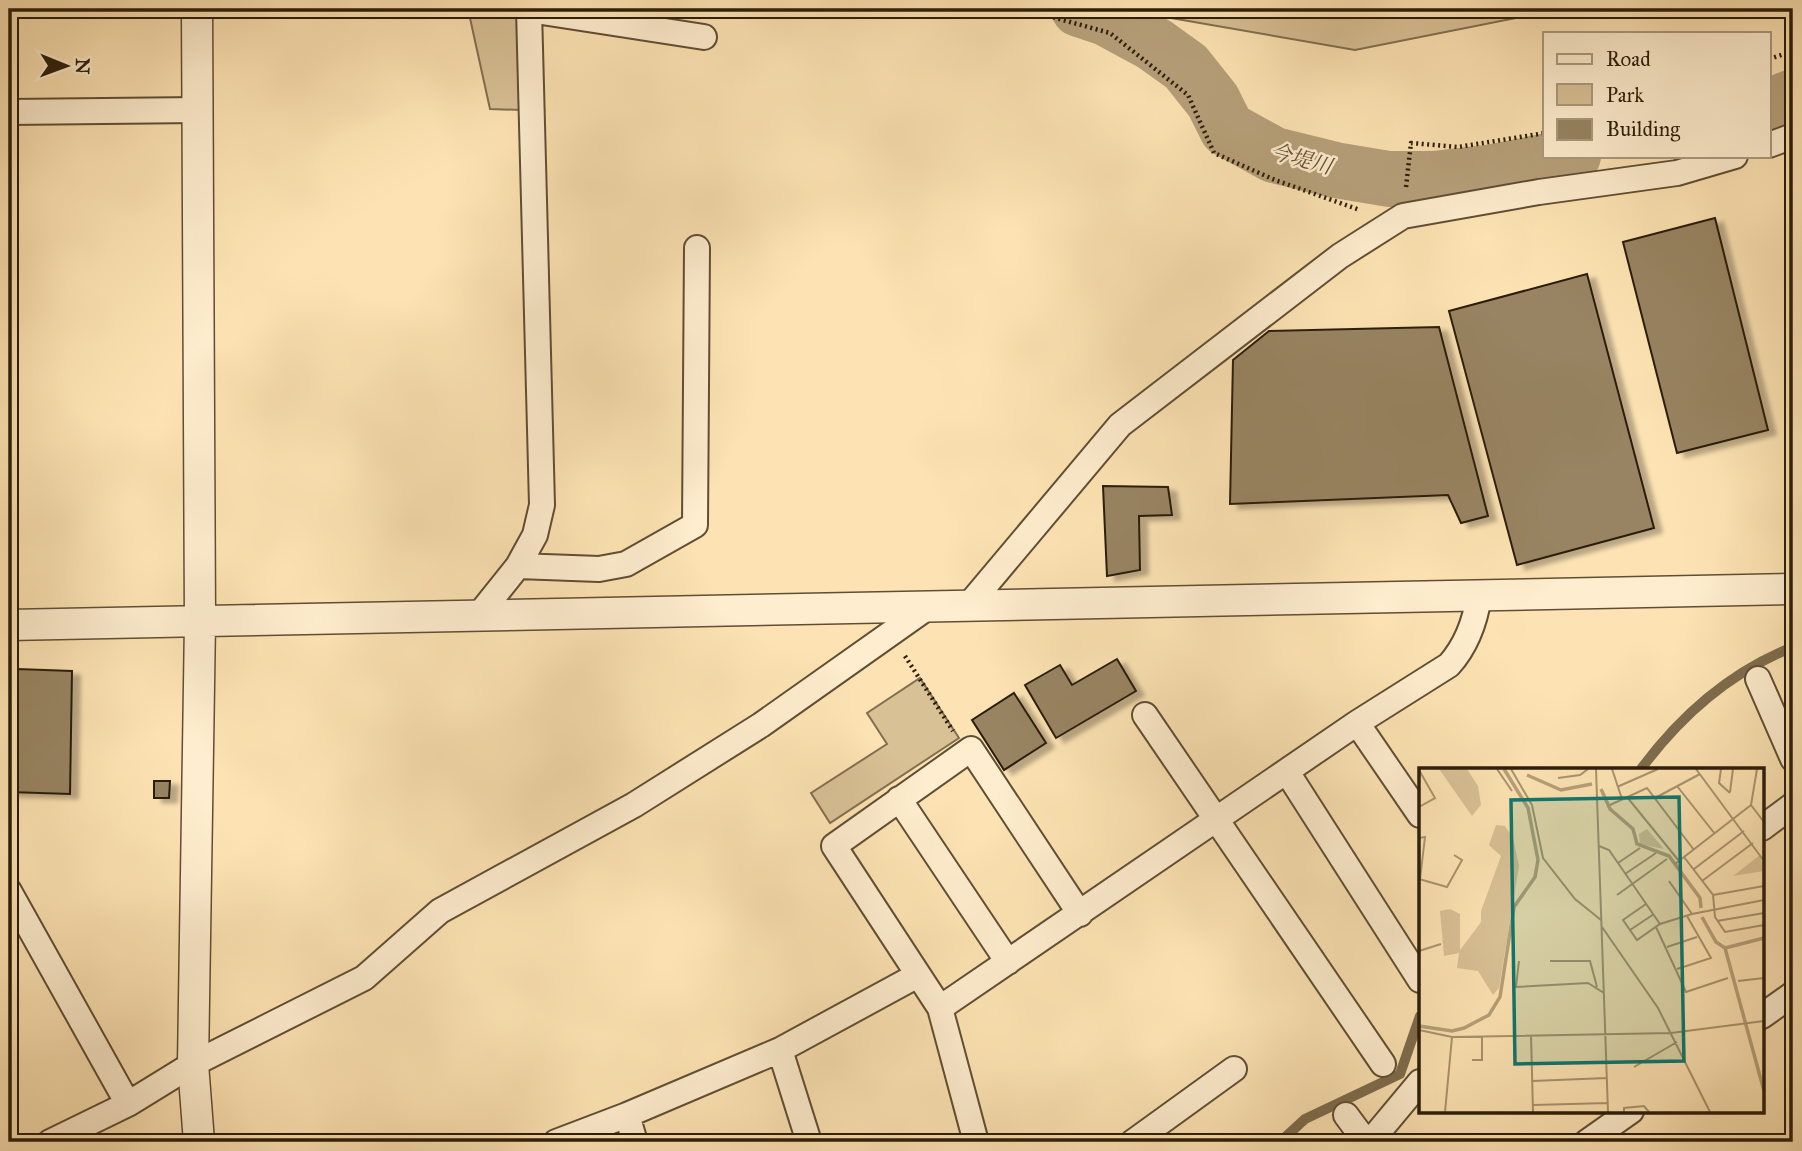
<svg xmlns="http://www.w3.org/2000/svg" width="1802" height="1151" viewBox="0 0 1802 1151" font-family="'IM FELL Great Primer','Noto Serif JP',serif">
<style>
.green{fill:#d9c196;stroke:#826f50;stroke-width:2}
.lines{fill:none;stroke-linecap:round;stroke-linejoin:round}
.stream{stroke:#7e6c4d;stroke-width:10}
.river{stroke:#b6a07a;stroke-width:56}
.building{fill:#988462;stroke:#2b1d0a;stroke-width:2;filter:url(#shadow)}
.minor-casing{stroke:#604e34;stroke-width:28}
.tertiary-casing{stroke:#604e34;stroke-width:33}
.path{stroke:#2b1d0a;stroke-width:4.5;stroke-dasharray:2 3.5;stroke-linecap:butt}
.minor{stroke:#feedce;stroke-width:24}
.tertiary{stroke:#feedce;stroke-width:30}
.labels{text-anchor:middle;stroke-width:5;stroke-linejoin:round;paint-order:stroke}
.water-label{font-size:21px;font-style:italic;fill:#635137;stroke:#feedce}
.inset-river{fill:none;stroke:#b6a07a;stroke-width:3.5}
.inset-road{fill:none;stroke:#a9946f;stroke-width:2}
.view{fill:#0f766e;fill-opacity:0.15;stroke:#0f766e;stroke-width:3.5}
.inset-edge{fill:none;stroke:#2b1d0a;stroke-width:3.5}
</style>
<defs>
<filter id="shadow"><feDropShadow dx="8" dy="4.5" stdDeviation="2" flood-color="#0004"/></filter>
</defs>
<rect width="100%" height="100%" fill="#fde3b3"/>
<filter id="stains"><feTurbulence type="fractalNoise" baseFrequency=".00286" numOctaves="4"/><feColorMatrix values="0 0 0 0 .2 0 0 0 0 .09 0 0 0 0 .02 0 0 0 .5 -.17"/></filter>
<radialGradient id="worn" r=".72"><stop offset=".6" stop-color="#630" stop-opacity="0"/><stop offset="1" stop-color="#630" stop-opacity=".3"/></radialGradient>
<path class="green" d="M468,9H520L521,110L490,109Z
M1119,9H1547L1541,13L1355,50Z
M920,678L959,738L830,823L811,793L887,744L867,713Z"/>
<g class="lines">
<path class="stream" d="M1641,769C1681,715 1730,672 1793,647
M1280,1142L1305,1119L1400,1074L1420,1016"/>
<path class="river" d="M1079,9L1106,18L1154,44L1186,67L1213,101L1227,129L1274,155L1335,170L1389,179H1434L1494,172L1573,156
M1769,107L1793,97"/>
</g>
<path class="building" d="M1715,218L1768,430L1677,453L1623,242Z
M1587,274L1654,528L1517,565L1449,311Z
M1439,327L1488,516L1461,523L1448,495L1230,504L1233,360L1269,331Z
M1103,486L1168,487L1172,515L1139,516L1140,570L1107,576Z
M1117,659L1136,691L1056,738L1025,685L1060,665L1072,685Z
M17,669L72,671L70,794L9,792V710H17Z
M1014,693L1046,743L1004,770L972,720Z
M154,781H170L169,798H154Z"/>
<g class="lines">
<g class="minor-casing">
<path id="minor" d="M9,112L199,110
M1769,145L1793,136
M518,566L599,569L626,564L695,525L697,248
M968,606L1120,425L1340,256L1403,216L1539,192L1677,173L1735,156
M478,616L518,566L535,535L542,505L529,10L704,37
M1758,679L1793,759
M1145,715L1383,1064
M1357,723L1420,815
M1287,772L1420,980
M899,799L1008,962
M1762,828L1793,805
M9,891L128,1104
M940,1008L1357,723L1449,665C1467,645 1475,622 1479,596
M1762,1016L1793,994
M780,1050L809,1142
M627,1115L635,1142
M1346,1115L1366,1142
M50,1142L128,1104L193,1064L364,978L440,911L634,805L761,725L928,607
M556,1142L627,1115L780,1050L918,975
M976,1142L940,1008L834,846L971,749L1080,914
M1133,1142L1234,1069
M1370,1142L1420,1082
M1587,1142L1631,1111"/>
</g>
<g class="tertiary-casing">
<path id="tertiary" d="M197,9L200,622L193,1064L199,1142
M9,625L1793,589"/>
</g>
<path class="path" d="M1010,9L1052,17L1110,33L1188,95L1214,153L1275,180L1360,210
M1769,59L1793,51
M1406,187L1411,143L1458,147L1545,133
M905,656L953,731"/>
<use href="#minor" class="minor"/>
<use href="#tertiary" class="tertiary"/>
</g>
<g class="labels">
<g class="water-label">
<text transform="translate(1301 159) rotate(15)" y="7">今堤川</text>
</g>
</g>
<g transform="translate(1419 768)">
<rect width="345" height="345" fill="#fde3b3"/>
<path d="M20,1H48L59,18L62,37L53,48ZM77,57L86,58L94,70L100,98L80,220L74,227L59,203L38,200L40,185L25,188L21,143L31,141L41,146V182L62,154V143L82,88L70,77ZM228,61L245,81L221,76L220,66ZM341,87L345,103L314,108Z" fill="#d9c196"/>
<path class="inset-river" d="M108,7L142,22L173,16M182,21L191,41L214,61L218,76L250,88L281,130L282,140M283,149L297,174L306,180M345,170L306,180L345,323M0,258L33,263L45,260L70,247L81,229L95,139L116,109L119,92L109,40L85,1"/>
<path class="inset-road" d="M78,1L93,23M92,1L113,37L124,90L156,131L182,152M177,1L189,344M193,1L203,31M277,1L345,93M302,1L300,15L311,25M338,1L332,37L345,54M0,2L16,30L0,39M139,10L161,7L169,1M258,18L296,66M198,19L239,1M311,24L314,1M208,29L260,93M236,30L281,6M191,37L228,20L275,82M0,70L6,69L1,111M180,78L190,82L241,156M265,89L294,127L296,149L306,164L345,157M199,95L221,80M256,96L332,37M275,101L325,63M206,106L237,85M0,111L28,119L43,92L35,87M250,113L273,146M283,113L334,75M198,127L248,91M294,127L345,118M227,136L204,152L218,172L241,156L273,146L345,132M298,153L345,145M183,159L239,240L291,344M237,159L267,224L309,210M211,162L235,146M248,179L278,169M0,183L22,176M100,193L97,219L169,215L185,225M131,193H171L178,219M258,201L292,190L268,148M319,213L345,210M0,262L33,269L252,265L345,253M112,267L114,344M53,292H63V268M215,299L258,274M113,313L188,310M114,337L189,335M26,344L33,269M205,344V340L225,338L230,344"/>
<path class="view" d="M260,29L265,293L96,296L92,32Z"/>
<rect width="345" height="345" class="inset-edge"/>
</g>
<rect width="1802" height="1151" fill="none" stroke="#fde3b3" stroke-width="35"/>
<rect x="10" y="10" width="1781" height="1130" fill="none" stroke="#2b1d0a" stroke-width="3.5"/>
<rect x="18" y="18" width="1767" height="1116" fill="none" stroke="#2b1d0a" stroke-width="2"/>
<rect x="1543" y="32" width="228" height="126" fill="#feedce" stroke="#aa9a80" stroke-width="2"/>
<rect x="1557" y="54" width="35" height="10" fill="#feedce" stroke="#aa9a80" stroke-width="2"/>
<text x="1606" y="66" font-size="21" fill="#2b1d0a">Road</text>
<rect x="1557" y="84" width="35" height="21" fill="#d9c196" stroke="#aa9a80" stroke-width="2"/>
<text x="1606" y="102" font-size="21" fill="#2b1d0a">Park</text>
<rect x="1557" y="119" width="35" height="21" fill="#988462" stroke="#aa9a80" stroke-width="2"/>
<text x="1606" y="136" font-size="21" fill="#2b1d0a">Building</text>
<g transform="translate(66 66) rotate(91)" stroke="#feedce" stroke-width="5" paint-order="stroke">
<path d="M0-5L12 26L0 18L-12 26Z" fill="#2b1d0a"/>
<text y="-10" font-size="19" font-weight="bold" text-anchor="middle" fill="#2b1d0a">N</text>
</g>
<rect width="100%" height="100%" filter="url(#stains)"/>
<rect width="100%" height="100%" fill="url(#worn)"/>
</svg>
